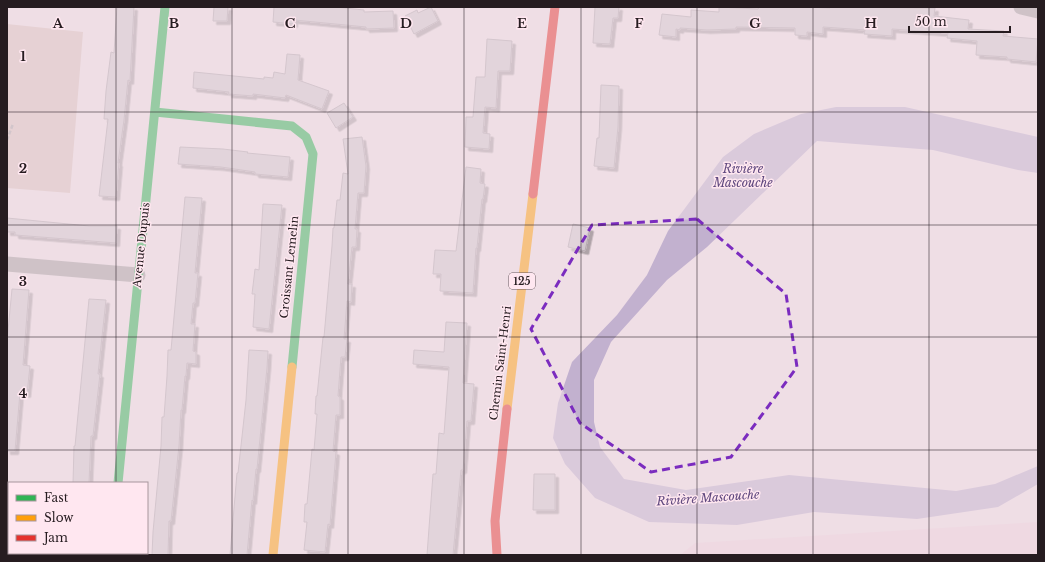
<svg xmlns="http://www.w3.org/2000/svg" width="1045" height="562" viewBox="0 0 1045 562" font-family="'Libre Baskerville',serif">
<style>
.built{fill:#efd3de}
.green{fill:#dcc2be}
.water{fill:#c2b1cf}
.building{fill:#d2c7ce;stroke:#b5a9b0;filter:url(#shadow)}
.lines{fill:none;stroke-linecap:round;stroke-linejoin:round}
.path{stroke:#afa6aa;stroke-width:2.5;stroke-dasharray:4 2;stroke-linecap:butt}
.street{stroke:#a9a1a3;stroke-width:15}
.fast{stroke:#30b455;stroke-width:9}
.slow{stroke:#ff9f0a;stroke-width:9}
.jam{stroke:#e5322d;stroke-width:9}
.marked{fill:none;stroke:#7b2cbf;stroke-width:3;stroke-dasharray:8 5;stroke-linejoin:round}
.grid{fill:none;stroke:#261c20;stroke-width:1;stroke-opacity:0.55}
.labels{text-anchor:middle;stroke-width:3;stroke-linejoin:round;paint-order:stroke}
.shield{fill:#ffe7f0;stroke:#67595e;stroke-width:1}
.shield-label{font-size:10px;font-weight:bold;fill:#261c20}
.street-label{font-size:11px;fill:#261c20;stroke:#ffe7f0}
.water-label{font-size:12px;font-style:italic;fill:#5f487e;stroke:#ffe7f0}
.grid-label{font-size:13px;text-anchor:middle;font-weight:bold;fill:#261c20;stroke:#ffe7f0;stroke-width:3;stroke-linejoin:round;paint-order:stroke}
</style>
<defs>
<filter id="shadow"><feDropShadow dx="3.5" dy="3.5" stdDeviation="0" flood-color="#0004"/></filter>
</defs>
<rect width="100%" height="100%" fill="#efdee5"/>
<path class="built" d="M1038,522V555H680L695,543Z"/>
<path class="green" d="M7,24L83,32L70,193L7,188Z"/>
<path class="water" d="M836,107H905L1038,137V173L1018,170L933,150L817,141L707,247L667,280L611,342L594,380V422L600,447L624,479L686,490L789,475L956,491L995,484L1038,466V484L998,507L917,519L814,512L737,525L649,522L595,498L565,464L553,438L558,403L572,362L617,315L647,275L668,231L723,157L754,134L801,114Z"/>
<path class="building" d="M117,7H134L130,81L128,80L124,120L118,163H119L116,197L99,196L108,119H104L106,91L111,52L114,53Z
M214,7H228L227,21H213Z
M274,7H336L364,10V12L393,11L394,28L366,29V27L294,20V24L273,22Z
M431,7L438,21L414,34L405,16L417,10L418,13Z
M595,7H619L618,18H613L610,44L593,43Z
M719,7L758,9L759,7H808L830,8V7L935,8L934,16L969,20L968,29L1004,31L1003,36L1038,39L1036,62L1007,59V57L976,55L977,41L947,38L948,33L892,29V36L864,34L865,30L823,27V34L807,32V36L795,35V28L736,27V29L707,30L680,28V30L676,29V37L659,35L662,14L691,17V10L719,12Z
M487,39L512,41L510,71H498L496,108L485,107L483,133L490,134L489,149L465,147L466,117H473L476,77H485Z
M287,54L300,55L298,80L329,91L322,109L286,95L285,98L253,94V96L228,94L229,92L193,88L194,72L264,79V77L273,78L274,72L285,74Z
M601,85L619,86L618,127L614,168L594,166L597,138H599Z
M344,103L353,117L336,128L327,113Z
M362,137L366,166L364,193H358L355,229H357L356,247H352L348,284H352L351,302L347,301L344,339H347L345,357H341L338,396L340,397V415H336L333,451L336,452L330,525L328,524L325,552L304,550L307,522H304L305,504H307L312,449L314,450L317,414H315L316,396H317L323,337H324L332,246L333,228H334L337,200H340L343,173L348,174L343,139Z
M180,147L223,149L248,152L247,153L290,157L288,177L255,174V172L221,167L178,164Z
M466,167L481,169L480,183L485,184L483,199H482L477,248H476L473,293L440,291L441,274H433L435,250L456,251Z
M185,197L202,198L195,273H198L195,303H193L191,324H195L193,351L196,352V364L187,363L186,376H185L182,410H181L179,446L171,521H169L168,555H152L153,532L161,446L162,417H164L167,376L168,350H171Z
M263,204L282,205L269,329L253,327L255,294H252L255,269L259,270Z
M7,218L89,226H117L116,243L15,235V232H7Z
M573,224L590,228L585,251L568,247Z
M12,289L29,290L23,365L30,366L27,394L20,393L15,451H7V341Z
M89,299L106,300L98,374H100L93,436H91L89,483H73L74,446H75Z
M446,322L467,323L463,383L474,384L471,421H467L463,470H461L453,555H427L433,474H436L439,433L444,434L449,367L413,364L414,350L444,352Z
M249,350L268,351L267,368L257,469H256L253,501L252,500L247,555H230L237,473H238L246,400Z
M534,474H555V510H533Z"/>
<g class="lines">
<path class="path" d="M7,140L13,124
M127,555L128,553"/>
<path class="street" d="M1021,7L1038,11
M7,264L138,275
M110,555L111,553"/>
<path class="fast" d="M155,112L292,126L306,137L313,154L292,367
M118,483L165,7"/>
<path class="slow" d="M507,409L533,194
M273,555L292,367"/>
<path class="jam" d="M533,194L555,7
M497,555L495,521L507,409"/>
</g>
<path d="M0 0H1045V562H0ZM697,219L786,294L797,367L731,457L651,472L580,423L531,329L592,225Z" fill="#efdee5" fill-opacity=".55" fill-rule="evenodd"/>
<path class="marked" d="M697,219L786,294L797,367L731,457L651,472L580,423L531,329L592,225Z"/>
<path class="grid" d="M116,7V483M232,7V555M348,7V555M464,7V555M581,7V555M697,7V555M813,7V555M929,7V555M7,112H1038M7,225H1038M7,337H1038M7,450H1038M116,553V555"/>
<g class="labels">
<rect class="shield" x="509" y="273" width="26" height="16" rx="3"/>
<g class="shield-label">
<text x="522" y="285">125</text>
</g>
<g class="street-label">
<text transform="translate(141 245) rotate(-84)" y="4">Avenue Dupuis</text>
<text transform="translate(289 267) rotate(-84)" y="4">Croissant Lemelin</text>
<text transform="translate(500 363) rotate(-83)" y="4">Chemin Saint-Henri</text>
</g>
<g class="water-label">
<text x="743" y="173">Rivière<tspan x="743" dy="14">Mascouche</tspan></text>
<text transform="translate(708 498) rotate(-4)" y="4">Rivière Mascouche</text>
</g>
</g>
<g class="grid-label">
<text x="58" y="28">A</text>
<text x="174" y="28">B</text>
<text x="290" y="28">C</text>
<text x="406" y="28">D</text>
<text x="522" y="28">E</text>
<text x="639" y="28">F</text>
<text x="755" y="28">G</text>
<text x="871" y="28">H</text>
<text x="23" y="61">1</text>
<text x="23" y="173">2</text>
<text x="23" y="286">3</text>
<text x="23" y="398">4</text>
</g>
<rect width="1045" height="562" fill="none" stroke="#261c20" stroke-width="16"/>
<rect x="8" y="482" width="140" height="72" fill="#ffe7f0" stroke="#a8969d"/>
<rect x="16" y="495" width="20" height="6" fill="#30b455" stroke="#a8969d"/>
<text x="44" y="502" font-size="12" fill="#261c20">Fast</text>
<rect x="16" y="515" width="20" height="6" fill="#ff9f0a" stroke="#a8969d"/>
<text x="44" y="522" font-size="12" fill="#261c20">Slow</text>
<rect x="16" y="535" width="20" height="6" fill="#e5322d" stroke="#a8969d"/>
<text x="44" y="542" font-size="12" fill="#261c20">Jam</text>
<path d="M909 26v6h101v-6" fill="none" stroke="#261c20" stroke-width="2"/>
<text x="915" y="26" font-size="12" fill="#261c20" stroke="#ffe7f0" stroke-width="3" paint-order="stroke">50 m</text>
</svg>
